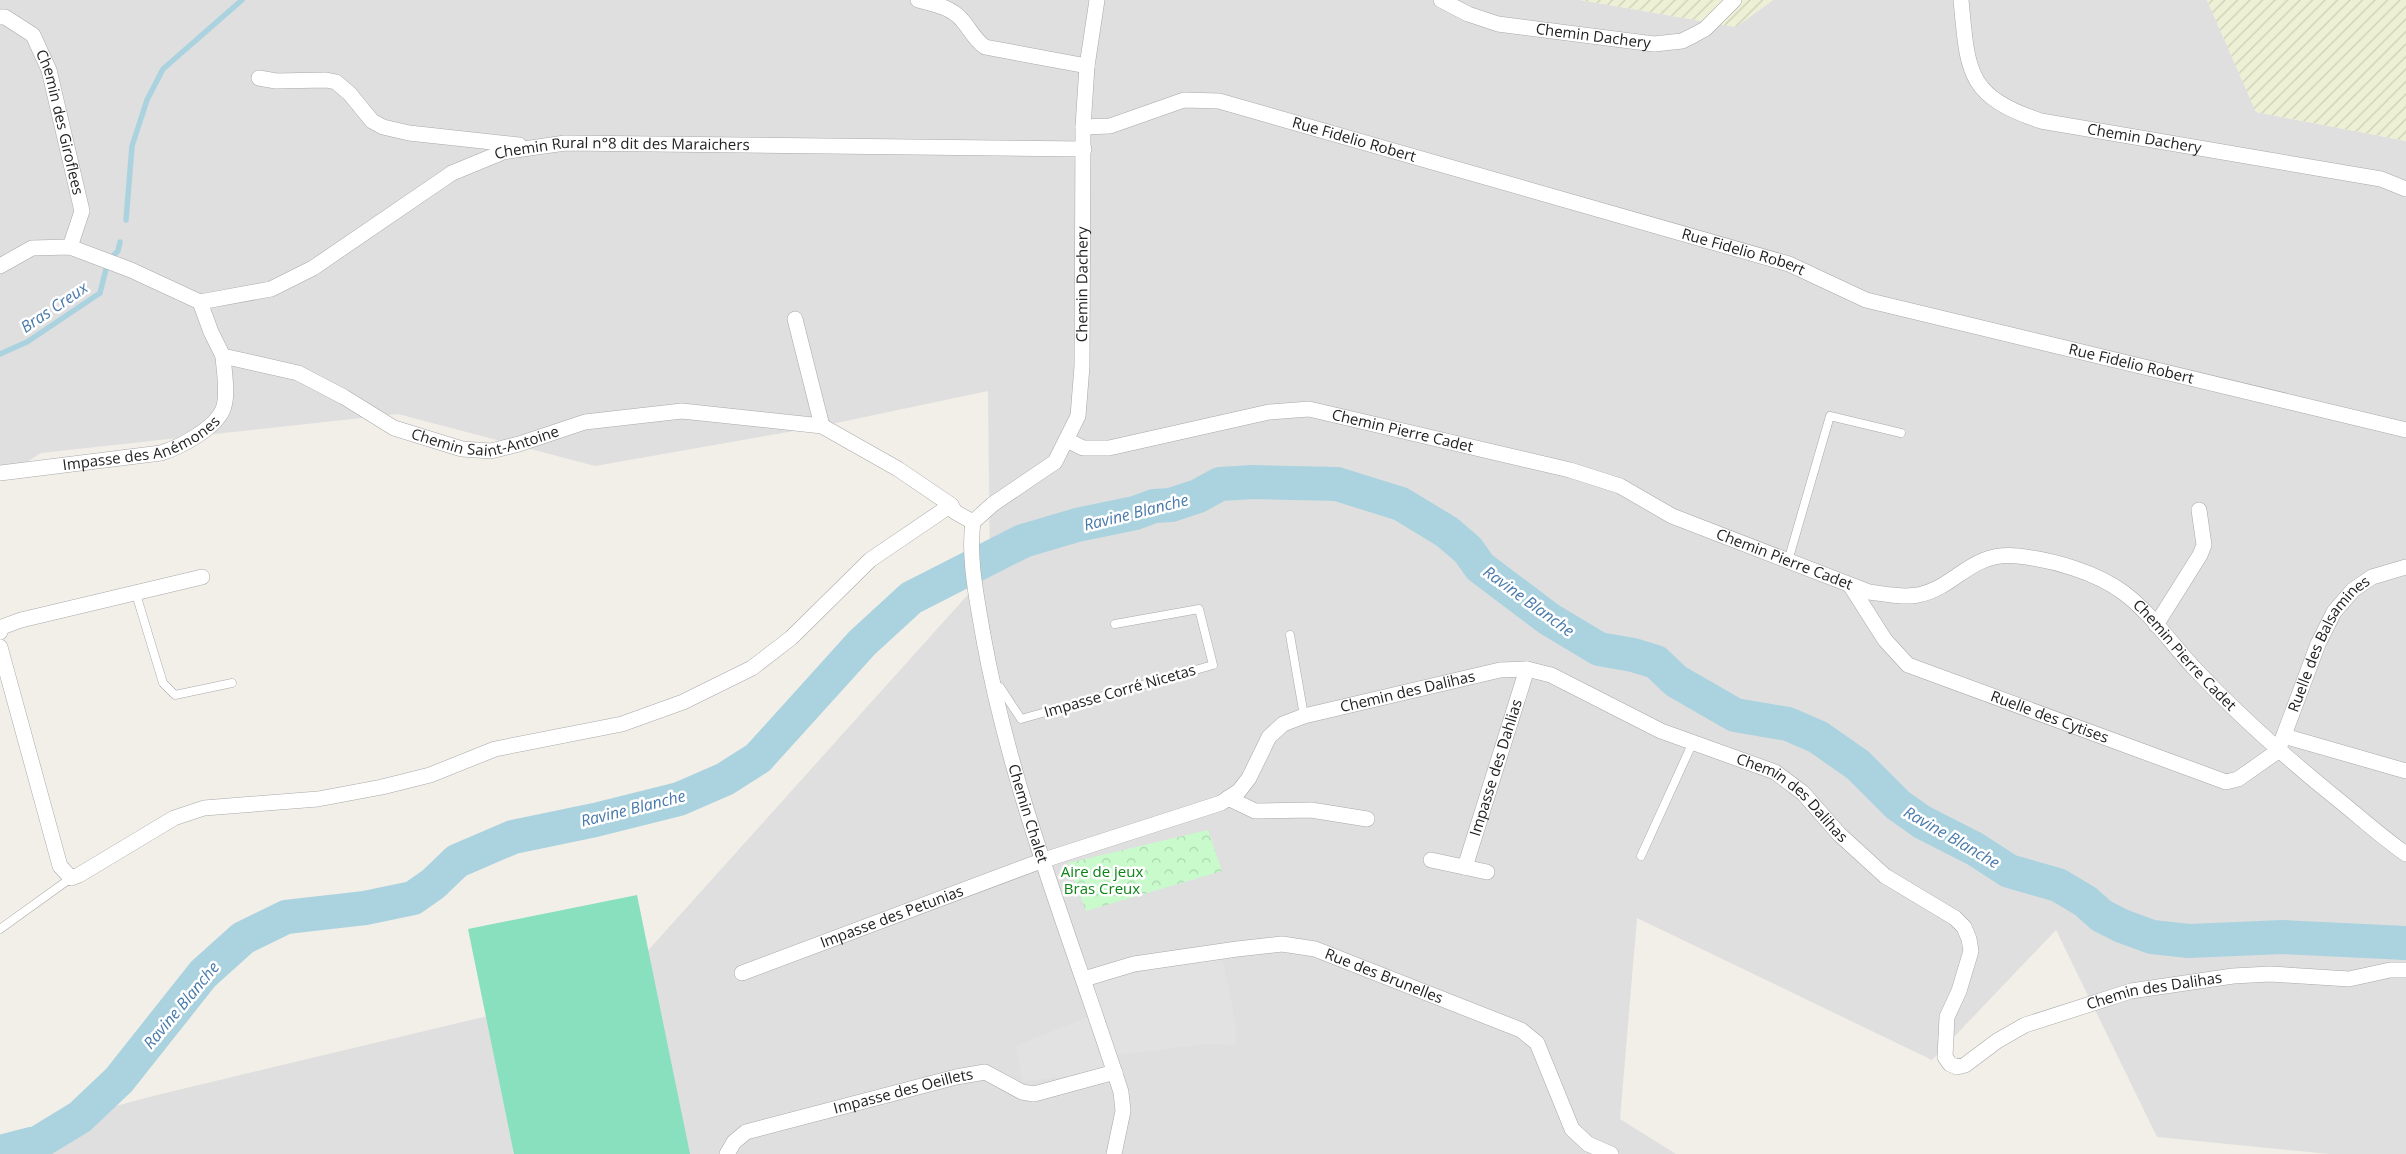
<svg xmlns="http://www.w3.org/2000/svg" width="2406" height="1154" viewBox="0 0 2406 1154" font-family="'Open Sans',sans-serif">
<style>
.residential{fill:#e0dfdf}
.farmland{fill:url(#farmland-furrows)}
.park{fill:url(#park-crowns)}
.pitch{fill:#88e0be}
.parking{fill:#e2e2e2}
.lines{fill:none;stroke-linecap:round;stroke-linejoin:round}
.stream{stroke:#aad3df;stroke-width:5.5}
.river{stroke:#aad3df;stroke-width:34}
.service-casing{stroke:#a9a9a9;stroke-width:9}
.minor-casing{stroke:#a9a9a9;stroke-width:16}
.service{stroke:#fff;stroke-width:8}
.minor{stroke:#fff;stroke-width:15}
.labels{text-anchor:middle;stroke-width:5;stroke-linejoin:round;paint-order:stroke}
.street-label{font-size:15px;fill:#222;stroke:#fff}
.park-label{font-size:15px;fill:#0c8416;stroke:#fff}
.water-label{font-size:16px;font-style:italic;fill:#4a7aab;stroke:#fff}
</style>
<defs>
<pattern id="farmland-furrows" width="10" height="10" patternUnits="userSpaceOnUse" patternTransform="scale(1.25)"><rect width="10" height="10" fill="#eef0d5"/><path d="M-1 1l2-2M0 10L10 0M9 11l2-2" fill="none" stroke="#ccceb7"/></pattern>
<pattern id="park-crowns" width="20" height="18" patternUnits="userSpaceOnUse" patternTransform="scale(1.25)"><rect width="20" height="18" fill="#c8facc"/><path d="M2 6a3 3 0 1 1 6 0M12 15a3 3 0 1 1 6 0" fill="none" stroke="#acd6af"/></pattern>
</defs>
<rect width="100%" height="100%" fill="#f2efe9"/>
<path class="residential" d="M0,0H1580L1736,27L1773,0H2207L2256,112L2406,141V1154H2329L2157,1137L2056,930L1932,1060L1637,918L1620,1119L1676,1154H0V1137L153,1096L617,985L990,570L988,391L822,426L595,466L398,414L41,453L0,479Z"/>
<path class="farmland" d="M1580,0H1773L1736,27Z
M2207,0H2406V141L2256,112Z"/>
<path class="park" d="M1208,830L1222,871L1086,911L1068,863Z"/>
<path class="pitch" d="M637,895L690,1154H514L468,929Z"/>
<path class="parking" d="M1222,955L1237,1030L1236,1045L1209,1044L1115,1055L1088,983Z
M1095,1014L1109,1070L1023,1082L1016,1046Z"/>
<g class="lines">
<path class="stream" d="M126,220L132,146L147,100L163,69L242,0
M0,354L27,342L100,293L108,261L118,251L120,242"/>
<path class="river" d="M0,1152L39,1142L80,1117L119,1080L203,974L243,938L286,917L365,908L413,898L433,884L457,861L513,837L595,820L679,799L725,779L758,758L862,643L911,598L1023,541L1077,525L1135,513L1154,506L1171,505L1198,496L1220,484L1253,482L1337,484L1401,504L1447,532L1468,550L1480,567L1549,619L1599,649L1633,655L1656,662L1676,681L1735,715L1788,724L1818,737L1858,765L1898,805L1922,822L1975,849L2009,871L2058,885L2085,901L2102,916L2122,926L2152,937L2189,941L2283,937L2406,943"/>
<g class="service-casing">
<path id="service" d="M1788,561L1830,416L1901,433
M136,594L163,683L175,695L232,683
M1290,635L1304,716
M994,685L1000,687L1021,719L1213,665L1199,609L1115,624
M1641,856L1693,742
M0,929L71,878"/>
</g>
<g class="minor-casing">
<g id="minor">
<path d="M918,0C934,4 951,7 962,20C970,29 974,39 985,47L1087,66"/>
<path id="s1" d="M1441,0L1468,14L1498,24L1654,44L1682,41L1694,35L1705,29L1734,0"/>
<path id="s2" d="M1961,0C1968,72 1966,96 2041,121L2381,179L2406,189"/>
<path id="s3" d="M0,17H5L33,35L49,70L82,211L70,247"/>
<path d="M259,78L276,81L326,80L336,82L350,94L372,121L383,127L409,133L519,145"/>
<path id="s4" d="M1083,127L1110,126L1184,100L1219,101L1789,264L1866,300L2406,430"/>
<path d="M0,266L32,248L70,247L131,270L200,302"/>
<path id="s5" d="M200,302L271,289L313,268L452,173L503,152L565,143L1084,149"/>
<path id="s6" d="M200,302L211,332L223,356L298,373L344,397L394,428L462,449L491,451L519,444L585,422L682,411L822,426L898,469L951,505L955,512L973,522"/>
<path d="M795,319L822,426"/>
<path id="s7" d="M1067,440L1083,448H1109L1269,412L1309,409L1570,470L1620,486L1672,516L1869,592C1886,594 1901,598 1918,595C1957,587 1970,551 2018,556C2053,560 2096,572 2124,593C2152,614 2172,645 2196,670C2241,718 2290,761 2341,802C2362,819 2383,838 2406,854"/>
<path id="s8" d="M0,473L161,453C180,447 219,427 224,406C228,392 224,371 223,356"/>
<path id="s9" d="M973,522C968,558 977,599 983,635C1011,792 1072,940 1121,1092L1123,1111L1114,1154"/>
<path id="s10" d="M973,522L993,504L1055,462L1078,416L1082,366L1083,127L1087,66L1097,0"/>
<path id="s11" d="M1850,585L1885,640L1908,665L2226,782L2238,779L2278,751L2318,644L2334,612L2353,590L2372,577L2406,567"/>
<path d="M2156,625L2200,555L2204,545L2199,510"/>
<path d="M0,632L2,627L21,620L202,577"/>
<path d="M0,647L60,866L71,878L79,875L174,818L204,808L318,799L382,787L430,775L495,749L622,724L683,702L752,668L791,638L870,560L951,505"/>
<path d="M2284,736L2406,771"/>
<path d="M1228,798L1255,811L1311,810L1367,819"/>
<path d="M1431,860L1487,872"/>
<path id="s12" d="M1465,867L1527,669"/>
<path id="s13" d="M742,973L1041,861L1221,803L1239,791L1249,778L1269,737L1283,724L1304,716L1500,670L1527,669L1551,675L1661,731L1775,772L1803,793L1839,834L1885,876L1955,918L1964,927L1969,939L1971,951L1959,991L1947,1017L1945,1057L1950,1064L1957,1067L1965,1065L1997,1041L2025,1025L2131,991L2233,976L2270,974L2349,979L2390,970H2406"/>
<path id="s14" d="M1084,979L1134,964L1237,949L1282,944L1315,949L1521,1030L1537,1043L1572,1129L1588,1144L1611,1154"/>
<path id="s15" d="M727,1154L734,1142L746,1132L956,1077L985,1072L1022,1092L1034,1094L1115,1072"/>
</g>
</g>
<use href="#service" class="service"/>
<use href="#minor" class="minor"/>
</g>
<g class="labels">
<g class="street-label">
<text dy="5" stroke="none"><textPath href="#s1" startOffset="158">Chemin Dachery</textPath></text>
<text dy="5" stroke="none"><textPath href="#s3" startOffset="130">Chemin des Giroflees</textPath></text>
<text dy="5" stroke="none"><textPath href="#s2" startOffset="265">Chemin Dachery</textPath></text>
<text dy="5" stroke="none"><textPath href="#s4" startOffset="281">Rue Fidelio Robert</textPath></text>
<text dy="5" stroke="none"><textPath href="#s5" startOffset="462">Chemin Rural n°8 dit des Maraichers</textPath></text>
<text dy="5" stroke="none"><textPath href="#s4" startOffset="686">Rue Fidelio Robert</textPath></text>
<text dy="5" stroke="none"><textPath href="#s10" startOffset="285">Chemin Dachery</textPath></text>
<text dy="5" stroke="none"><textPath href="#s4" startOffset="1091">Rue Fidelio Robert</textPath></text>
<text dy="5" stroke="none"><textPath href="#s6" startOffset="341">Chemin Saint-Antoine</textPath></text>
<text dy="5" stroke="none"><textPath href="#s7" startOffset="344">Chemin Pierre Cadet</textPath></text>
<text dy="5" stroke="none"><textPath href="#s8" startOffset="146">Impasse des Anémones</textPath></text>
<text dy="5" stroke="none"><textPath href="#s7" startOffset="749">Chemin Pierre Cadet</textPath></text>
<text dy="5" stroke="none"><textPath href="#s11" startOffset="619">Ruelle des Balsamines</textPath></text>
<text dy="5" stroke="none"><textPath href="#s7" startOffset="1199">Chemin Pierre Cadet</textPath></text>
<text transform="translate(1120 691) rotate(-16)" y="5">Impasse Corré Nicetas</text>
<text dy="5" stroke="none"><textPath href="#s13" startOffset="740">Chemin des Dalihas</textPath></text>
<text dy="5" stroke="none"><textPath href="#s11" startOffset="250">Ruelle des Cytises</textPath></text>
<text dy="5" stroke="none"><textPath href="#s12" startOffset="104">Impasse des Dahlias</textPath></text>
<text dy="5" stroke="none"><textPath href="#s13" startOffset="1160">Chemin des Dalihas</textPath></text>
<text dy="5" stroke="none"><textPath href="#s9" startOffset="298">Chemin Chalet</textPath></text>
<text dy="5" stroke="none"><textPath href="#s13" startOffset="160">Impasse des Petunias</textPath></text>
<text dy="5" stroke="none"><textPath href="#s14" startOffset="309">Rue des Brunelles</textPath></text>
<text dy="5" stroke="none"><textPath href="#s13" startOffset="1744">Chemin des Dalihas</textPath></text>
<text dy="5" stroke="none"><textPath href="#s15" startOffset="192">Impasse des Oeillets</textPath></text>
</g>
<g class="park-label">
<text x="1102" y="877">Aire de jeux<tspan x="1102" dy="17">Bras Creux</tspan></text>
</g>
<g class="water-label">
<text transform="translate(54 307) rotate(-34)" y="6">Bras Creux</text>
<text transform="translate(1136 512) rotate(-14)" y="6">Ravine Blanche</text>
<text transform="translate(1529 601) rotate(36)" y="6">Ravine Blanche</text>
<text transform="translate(633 808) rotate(-14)" y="6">Ravine Blanche</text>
<text transform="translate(1952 837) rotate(30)" y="6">Ravine Blanche</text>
<text transform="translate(181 1005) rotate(-50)" y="6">Ravine Blanche</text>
</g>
</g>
</svg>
